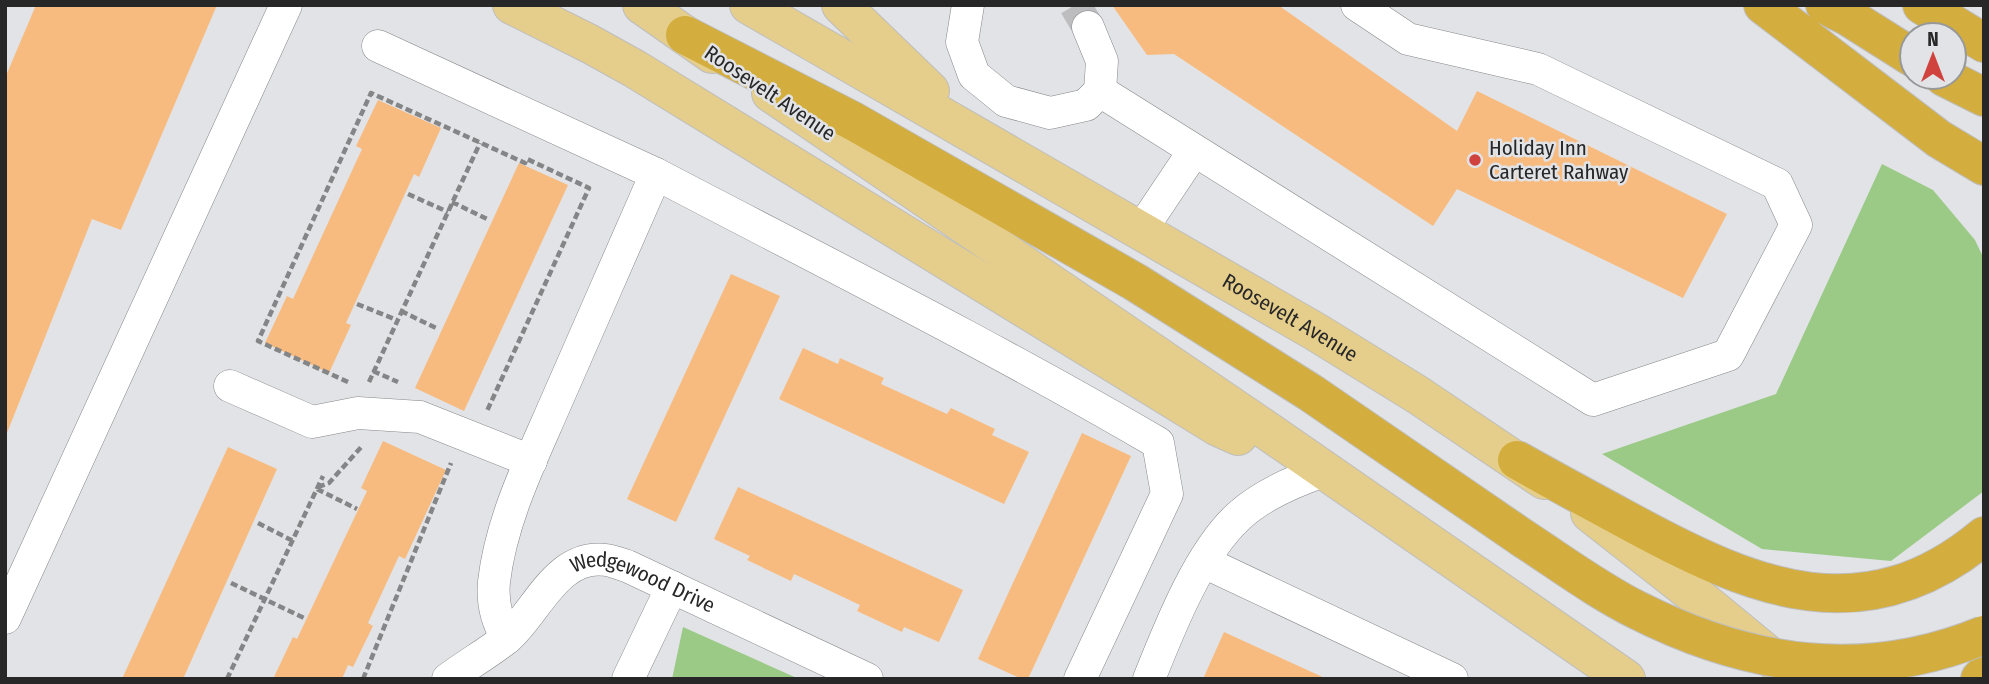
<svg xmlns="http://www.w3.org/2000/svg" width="1989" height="684" viewBox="0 0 1989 684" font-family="'Fira Sans Condensed',sans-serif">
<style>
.green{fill:#9aca86}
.building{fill:#f7bb80}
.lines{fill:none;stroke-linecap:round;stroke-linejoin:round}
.minor-tunnel{stroke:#bdbdc0;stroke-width:32;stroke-dasharray:32 16;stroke-linecap:butt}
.minor-casing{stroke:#868789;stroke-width:33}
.major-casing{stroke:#bebebe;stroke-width:40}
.highway-casing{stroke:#bebebe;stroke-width:40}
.path{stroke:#848587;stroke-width:4.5;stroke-dasharray:7 3.5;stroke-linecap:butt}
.minor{stroke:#fff;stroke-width:32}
.major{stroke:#e5ce8b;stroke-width:38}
.highway{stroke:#d3ae3e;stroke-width:38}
.highway-bridge-casing{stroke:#bebebe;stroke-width:40;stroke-linecap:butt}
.highway-bridge{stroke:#d3ae3e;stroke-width:38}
.poi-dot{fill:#d0423e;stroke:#e2e3e6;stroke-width:2.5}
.labels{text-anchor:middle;stroke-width:5;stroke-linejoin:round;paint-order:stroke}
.street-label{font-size:21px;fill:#272728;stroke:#e2e3e6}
.poi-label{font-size:21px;fill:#272728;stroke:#e2e3e6;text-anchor:start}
</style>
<rect width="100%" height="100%" fill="#e2e3e6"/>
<path class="green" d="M1882,164L1933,190L1975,240L1984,259V491L1891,561L1762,549L1602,454L1776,394Z
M683,627L799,679H672Z"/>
<path class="building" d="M36,5H217L121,230L92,219L5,438V78Z
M1112,5H1278L1457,131L1477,91L1727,214L1683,298L1457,189L1433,226L1174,54L1147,55Z
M378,100L441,128L419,177L414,174L346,323L351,325L329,373L265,343L287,296L293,299L362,149L356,146Z
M519,163L568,185L464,411L415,388Z
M731,274L780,296L676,522L627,499Z
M803,348L838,364L840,358L884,378L881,384L947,414L951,408L995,429L992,435L1029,452L1004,504L779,399Z
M1082,433L1131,456L1028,679H1022L978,659Z
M383,441L446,470L405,559L399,556L368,623L373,626L353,667L348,665L342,679H273L293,637L297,639L367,491L361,488Z
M228,447L277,469L183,679H122Z
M738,487L963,590L939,642L904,627L902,632L857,611L860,605L794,574L791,581L747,560L750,556L714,539Z
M1224,632L1327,679H1203Z"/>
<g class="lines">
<path class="minor-tunnel" d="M1075,5L1088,27"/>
<g class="minor-casing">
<g id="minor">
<path d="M968,5L962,42L974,75L1006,101L1050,113L1086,105L1100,91L1102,61L1088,27"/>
<path d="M378,46L656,174C623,249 590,325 557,400C532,458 501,519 494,582C492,603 496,620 507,638"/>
<path d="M1100,91L1593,400L1728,355L1796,225L1777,184L1538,69L1408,39L1357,5"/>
<path d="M656,174C824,262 994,347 1158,443L1167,494L1080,679"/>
<path d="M1141,230L1194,151"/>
<path d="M230,386L312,422L358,413L420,417L531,461"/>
<path d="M1204,562L1452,679"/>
<path d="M5,618L286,5"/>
<path id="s1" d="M448,679C467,665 488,653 507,638C537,612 557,553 606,560C613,561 620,564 627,566L867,679"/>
<path d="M628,679L672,587"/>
<path d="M1149,679C1169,629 1199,552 1239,516C1263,494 1294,481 1324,471"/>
</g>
</g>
<g class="major-casing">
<g id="major">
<path d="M512,5L590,44L635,69L1218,427L1238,436"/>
<path d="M642,5L712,54"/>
<path id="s2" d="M749,5L1316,332L1418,395L1544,480"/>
<path d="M841,5L930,91"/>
<path d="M771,93L1256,423L1626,679"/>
<path d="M1590,513L1710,607L1778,663"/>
</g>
</g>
<g class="highway-casing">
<path id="highway" d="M1763,5L1939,139L1984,166
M1825,5L1847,16L1912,57
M1922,5L1984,43
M685,35L853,121L1135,282L1311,393L1524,539
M1944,77L1984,97
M1517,460C1556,482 1595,503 1634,524C1754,589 1865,635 1984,536
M1980,679L1984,675"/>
</g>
<path class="path" d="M408,194L448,212
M452,202L489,220
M357,304L397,320
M401,311L438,329
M373,371L398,382
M348,382L258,341L371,93L525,163L527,159L589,188L487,411
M369,382L480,143
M318,487L329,483L363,445
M317,489L357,509
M258,523L293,541
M231,583L304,618
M227,679L323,476
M363,679L451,463"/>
<use href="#minor" class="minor"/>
<use href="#major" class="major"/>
<use href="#highway" class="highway"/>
<g class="highway-bridge-casing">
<path id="highway-bridge" d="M1524,539C1561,563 1597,590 1637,610C1750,667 1865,684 1984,635"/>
</g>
<use href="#highway-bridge" class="highway-bridge"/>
</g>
<circle class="poi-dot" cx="1475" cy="160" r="7"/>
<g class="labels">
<g class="street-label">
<text transform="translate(770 93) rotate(34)" y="7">Roosevelt Avenue</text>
<text dy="7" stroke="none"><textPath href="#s2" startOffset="625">Roosevelt Avenue</textPath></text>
<text dy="7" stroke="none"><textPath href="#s1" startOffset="245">Wedgewood Drive</textPath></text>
</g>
<g class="poi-label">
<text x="1489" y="155">Holiday Inn<tspan x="1489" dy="24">Carteret Rahway</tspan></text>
</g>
</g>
<rect width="1989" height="684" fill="none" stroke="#272728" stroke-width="14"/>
<g transform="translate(1933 56)"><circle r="33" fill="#e2e3e6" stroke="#97989a" stroke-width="2"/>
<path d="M0-5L12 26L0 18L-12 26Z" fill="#d0423e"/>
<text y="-10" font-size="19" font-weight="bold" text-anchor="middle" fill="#272728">N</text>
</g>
</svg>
